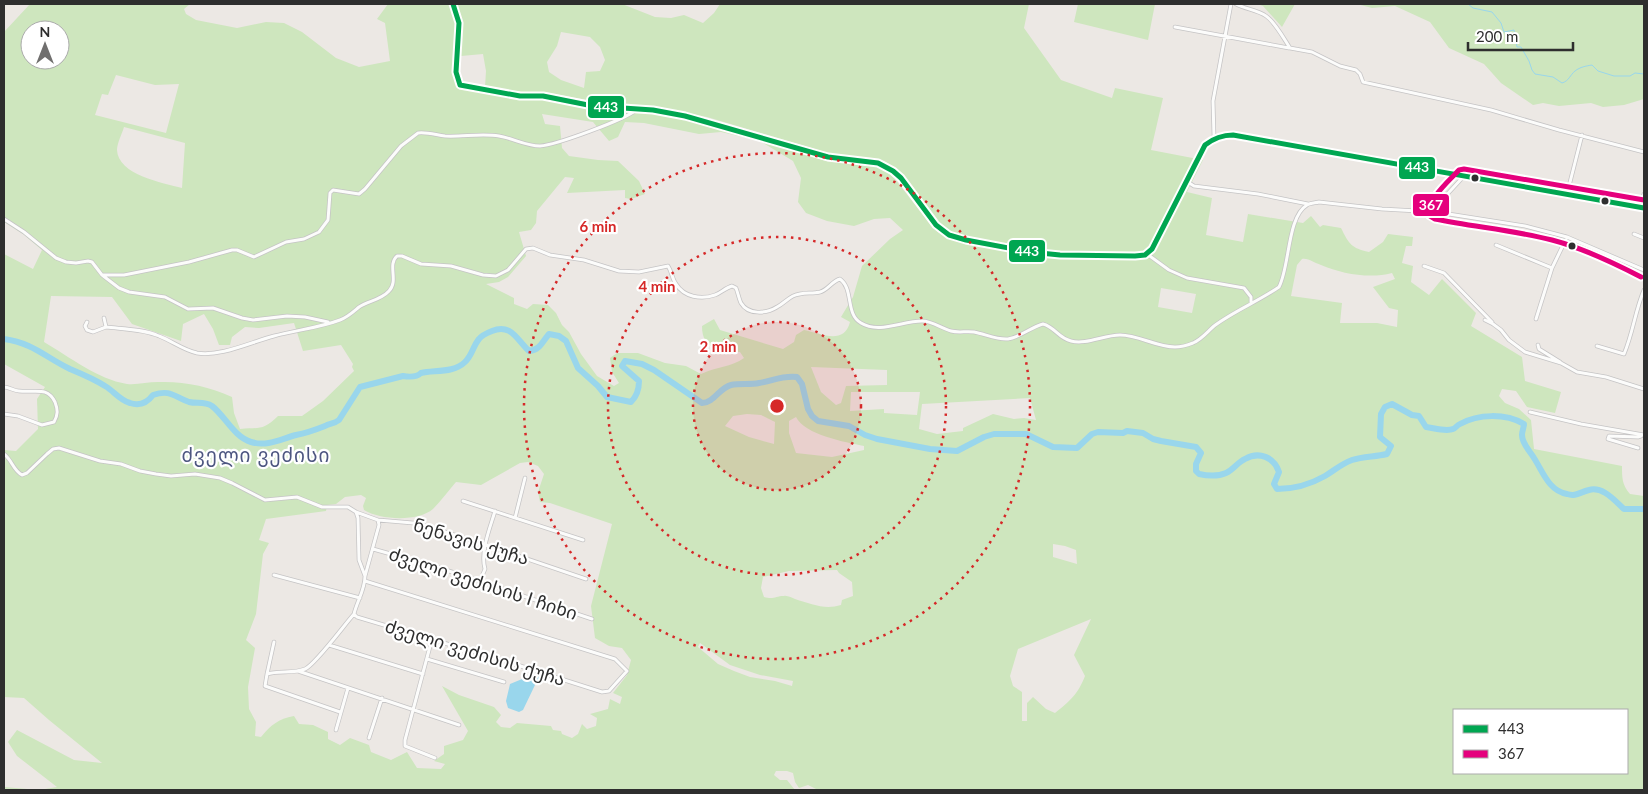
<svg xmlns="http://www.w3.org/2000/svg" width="1648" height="794" viewBox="0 0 1648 794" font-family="Lato,'Noto Sans Georgian',sans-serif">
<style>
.green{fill:#cee6be;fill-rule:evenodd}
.water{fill:#99d6ec}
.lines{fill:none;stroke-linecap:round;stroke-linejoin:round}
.stream{stroke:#99d6ec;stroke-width:1}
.river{stroke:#99d6ec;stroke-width:6}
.minor-casing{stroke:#c5c4c5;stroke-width:4.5}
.tertiary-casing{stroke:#c5c4c5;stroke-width:5.5}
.minor{stroke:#fcfcfb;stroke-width:3}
.tertiary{stroke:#fcfcfb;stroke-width:4.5}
.bus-1-casing{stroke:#fff;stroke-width:9}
.bus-2-casing{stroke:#fff;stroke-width:9}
.bus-1{stroke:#00a651;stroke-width:5}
.bus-2{stroke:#e5007d;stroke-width:5}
.ring{fill:none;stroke:#d62828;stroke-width:2.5;stroke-dasharray:2.5 5}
.bus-dot{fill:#2e2e2e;stroke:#fff;stroke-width:2}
.labels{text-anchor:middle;stroke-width:4.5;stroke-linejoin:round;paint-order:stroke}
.street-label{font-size:18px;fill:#2e2e2e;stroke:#fff}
.neighbourhood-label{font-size:19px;letter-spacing:1px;fill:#4d5680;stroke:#fff}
.centre{fill:#d62828;stroke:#fff;stroke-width:2.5}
.ring-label{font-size:15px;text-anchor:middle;font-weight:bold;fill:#d62828;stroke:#fff;stroke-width:4.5;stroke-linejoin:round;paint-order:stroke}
.line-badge{stroke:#fff;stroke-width:2}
.badge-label{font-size:14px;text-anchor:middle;font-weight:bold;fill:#fff}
</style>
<rect width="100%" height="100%" fill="#ece8e4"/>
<path class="green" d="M30,4H190L184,9L186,14L196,20L237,28L266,22L284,23L302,32L336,58L359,67L390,61L385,23L377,19L388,4H622L655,17L671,18L684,15L703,23L714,13L720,4H1029L1024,28L1061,80L1112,98L1115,88L1163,98L1151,150L1203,160L1187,192L1212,198L1206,235L1243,242L1248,214L1303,223L1311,216L1320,227L1323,225L1341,228C1349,244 1351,248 1369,252L1383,242L1388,234L1413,237L1412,246H1406L1402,263L1413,266L1411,282L1429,295L1442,279L1476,313L1471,326L1522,357L1525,381L1561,392L1555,413L1527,407L1516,391L1502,389L1499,396L1505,403L1519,409L1531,420L1534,449L1622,466C1622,478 1622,485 1630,494L1644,496V790H818L808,785L799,788L795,782L793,773L787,771H776L774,775L780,780H787L795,790H4V787L39,790L57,787L17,756L8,742L17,730L74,760L102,763L49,720L24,698L4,697V450L16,451L38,429L37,399L45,387L4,364V254L33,269L42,250L23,234L4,222V32ZM30,30H60V60H30ZM561,32L590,37L600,47L605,60L600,71L586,72L584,88L561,80L549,72L547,62L557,46ZM483,54L486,71L485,87L522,92H544L620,106H643L686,113L707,117L828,153L884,161L894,167L938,222L952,232L950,239L938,232L931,225L895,179L882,167L826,161L770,143L684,118L651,113L593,110L545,100L526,99L468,90L465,84L460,80L459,64L461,56ZM116,75L155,85L179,84L166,133L95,115L102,94L108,95ZM542,114L593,122L609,141L618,137L625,122L644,123L699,134L721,132L760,141L793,161L801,178L798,202L806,213L827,221L854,226L874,219L890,218L903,230L890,239L862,266L853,297L841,317L850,322C844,346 820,333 804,330L796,335L794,342L783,349L720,330L714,319L702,326C702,351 721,350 740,352L744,358C732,367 715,367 701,374L686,366L665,363L638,353H617L610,358L612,372L619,383L614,386L597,376L581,354L569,332L562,325L556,313L548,305L533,304L527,309L514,304V298L486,284L499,282L508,277L526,256L519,232L531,230L536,223L537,211L565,177L574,178L567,193L625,190V198L631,199L645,194L639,181L618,161L598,160L569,156L562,148L560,126L545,124ZM124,127L185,143L182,188C163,183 118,175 117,150C117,143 122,134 124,127ZM1302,259C1309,258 1314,263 1321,265C1342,274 1370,279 1392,273L1395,279L1373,287L1389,308L1398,310L1397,327L1377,323H1340L1342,303L1291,296L1297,265ZM1161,288L1196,294L1192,313L1158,307ZM51,296L112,297L132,324L181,341L183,324L204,314L213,329L219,345H230L232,337L245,327L259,328L294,323L303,351L341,345L353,364L352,367L354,371L323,401L302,416H278C263,431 260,427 240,429L234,413L232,397C208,386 184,381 158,382C148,382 137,385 127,384C97,379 70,357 44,342ZM811,367L887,370V385L846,386L841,403L836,405L821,392ZM851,392H920L917,415L884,413V409L850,411ZM1030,398L1036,420L1024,418L1014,419L993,414L963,428V431L937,434L919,429L922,404ZM747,414L761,415L775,422L774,444L749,437L725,426L733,416ZM796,417C805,435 845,442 864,446V450L832,457L796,453L789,433V421ZM528,462L538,466L544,474L538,492L540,502L550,503L612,524L591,606L595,638L609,646L622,648L631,660L627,675L613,693L622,697L620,704L610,699L608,709L590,714L597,718L596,726L587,729L582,724L578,734L572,738L562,734L561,731L553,730L551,726L517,723L510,728L501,727L496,722L501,715L494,707L459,695L442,686L468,731L463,740L444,746V754L434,761L445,764L441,769L417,768L407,752L391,760L371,752L369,745L350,738L340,745L328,739V732L313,725L299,724L294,716C278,719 271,725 261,737L255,736L256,722L249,709L248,687L255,648L246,640L256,614L263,554L269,543L259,540L266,519L326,511L327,505L336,504L345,497L361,495L366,498L363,506L364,510C380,520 418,522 433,509C441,501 449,490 456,482L481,485L520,463ZM1053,544L1065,546L1076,550L1077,564L1053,557ZM837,570L839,573L852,582L853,596L842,600L841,605C825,610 811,604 795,599C792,598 787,595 784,596C775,596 774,600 764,597L761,588L763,577L789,571ZM1091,619L1074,655L1085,676C1078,694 1070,701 1055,713L1046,709L1033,697L1027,703V721H1022V692L1013,686L1010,676L1018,649ZM700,643L730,665L760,675L793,681L792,686L775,681L750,677L734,671L718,664L698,647ZM1454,710H1627V773H1454Z
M1078,4H1155L1148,40L1074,22Z
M1257,4H1295L1282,27L1263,6Z
M1357,4H1644V99L1624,105L1603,107L1591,103L1559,106L1543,103L1533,105L1501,83L1484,64L1449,48L1430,22L1395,6L1372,8Z"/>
<path class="water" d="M536,676L543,677L535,685L523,710L519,712L508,708L506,701L510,684L527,677Z"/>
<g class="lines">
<path class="stream" d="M1468,4L1473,8L1492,12L1501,23L1504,32L1514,30L1517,47H1521L1529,61L1532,70L1535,74L1553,77L1562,83C1569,81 1570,75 1575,71C1580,67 1586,66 1592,65L1598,71L1614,76H1630L1635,73L1644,74"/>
<path class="river" d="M4,339C33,343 45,357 70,369C82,374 94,379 105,386C114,391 119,400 130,403C139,406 147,403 153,395C171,389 174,397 189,402C197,404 204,401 212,406C225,416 234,437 251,442C267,447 281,439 296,435C307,433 315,430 325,426C330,423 334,424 339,420L360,387L403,376C409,377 417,377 421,373C435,370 454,373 465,362C472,356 473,346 479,339C482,335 487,333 492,331C511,323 517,340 529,351C540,350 542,342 549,334L559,336L566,341L578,368L598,386L607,397L631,402C637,396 639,390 639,381L622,366L625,361L642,364L654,370L702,403C714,403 719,388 731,385C740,383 750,385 759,383C772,381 783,375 797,377L802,384L808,409L812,416L818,421L849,426L865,435L877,439L930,449L957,451L984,437L994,434H1026L1053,447L1077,448L1092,434L1098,432L1123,433L1127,431L1143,433L1153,439L1161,441L1196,447L1201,453L1196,464V471L1199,474C1208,476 1217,477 1226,473C1233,470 1238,462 1245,459C1259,451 1274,457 1279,472L1274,484L1277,489C1293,489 1311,484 1325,476C1335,470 1341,464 1352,460C1363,456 1375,457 1387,454L1391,446L1380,437L1381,414L1385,407L1392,404L1412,415L1419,416L1426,427C1434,428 1446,432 1453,429C1456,428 1457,425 1460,424C1478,414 1505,413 1524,424C1524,427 1522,431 1522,435C1522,444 1530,451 1534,458C1543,472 1549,491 1567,494C1576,497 1580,492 1589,490C1603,486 1615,501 1624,509H1644"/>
<g class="minor-casing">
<path id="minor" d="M1236,4C1245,9 1257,10 1266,16C1275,22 1284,39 1290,48L1312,52L1340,66L1356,70L1360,74L1363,82L1491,110L1559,130L1644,152
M1175,27L1289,48
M1214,137L1213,101L1231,4
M1186,181L1194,186L1258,194L1308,204
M1567,194L1582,135
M1640,207L1644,194
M1436,212L1440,202L1464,176
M4,219L24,232L56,258L66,262L76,263L88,261L92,262L102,275L119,288L129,292L165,297L188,309L213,308L242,318L253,320L287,316L305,317L328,322
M1634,234L1644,238
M1496,245L1552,268
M1147,254L1169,270L1187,278L1244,288L1251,297V303
M1424,266L1444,273L1492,322
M102,275H124L189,262L232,250H237L254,257L286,242L304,239L319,232L328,220L330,193L333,190L359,194L365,189L401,146L418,133C428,132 436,135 445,136C463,137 481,133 499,136C512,138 526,146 540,146C556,145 624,120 636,110
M104,318L106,327C123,329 143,329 159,336C172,341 183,350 197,353C220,357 251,342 274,336C296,330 319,328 340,320C348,317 353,312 359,307C368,301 381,300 389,291C399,281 387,265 397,256H402L421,264L451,266L483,275L496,276L508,270L526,249L533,248L550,255L584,260L619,271L639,272L668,266C672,272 672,279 676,284C684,297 701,300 715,295C721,293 725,288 732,286L736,288C738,293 739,299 741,303C748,315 766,314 777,307C783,304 787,299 793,296C802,292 811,294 820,292C828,290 832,281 840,279C854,289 845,314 861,323C879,334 902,321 922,321C932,321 941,328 951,331C958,333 966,331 974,332C985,334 997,340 1008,339C1021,337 1031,327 1043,324C1055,327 1058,338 1071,341C1086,345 1104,335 1120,335C1139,335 1156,347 1175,347C1181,347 1188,345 1193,343C1202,339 1207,332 1214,326C1234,311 1259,301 1279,287C1290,266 1287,217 1307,205C1310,203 1315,203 1319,202L1382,209L1436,212L1525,226L1567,237L1644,270
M1536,319L1552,268L1567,237
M1485,320L1493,324L1501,330L1509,340L1525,352L1561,363L1577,372L1606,377L1644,389
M87,322L85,326L87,330L93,332L106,327
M1538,345L1539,349L1560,362
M1597,346L1624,354C1633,333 1635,311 1644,290
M4,387C9,387 14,391 19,391C35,393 47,386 55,402C58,410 58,415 54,422L42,425L18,416L4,414
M1530,412L1581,424L1644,435
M1638,448L1608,439L1609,436L1638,437L1641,436
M4,454C12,460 13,470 22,475L27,473L47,454L53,449L59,448L100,461L121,464L140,471L156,474L171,476L195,474L220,478L232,483L265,500L297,497L322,507H348L356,512L358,518L359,560L365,576
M463,501L583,540
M356,512L378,520L413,523L429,527L486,545L586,579
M515,518L525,478
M373,549L437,567L592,619
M274,575L360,598
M365,581L615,659L627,671L609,691L602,692L511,663L357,617L354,614C357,601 365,590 365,576L379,525L378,520
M480,581L485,569C480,552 490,528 495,511
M432,639L405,740V746L435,758
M329,645L423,674
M427,659L504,682
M298,671L459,725
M267,674L274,642
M340,712L265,686L267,674C279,670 293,674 305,669C315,665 345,624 354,614
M336,730L348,688
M369,738L382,698"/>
</g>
<g class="tertiary-casing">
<path id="tertiary" d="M453,4C456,11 459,18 459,26C461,44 450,70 460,85L465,87L520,96H543L593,106L653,110L685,116L828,157C845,160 869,158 884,165C910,177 920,217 944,232C957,240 974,241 988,244C1007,247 1026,252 1044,254C1066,256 1087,256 1109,256C1119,256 1129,257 1139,256C1145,256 1148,253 1152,249L1205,145C1215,137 1221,134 1233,135L1644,208"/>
</g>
<use href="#minor" class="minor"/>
<use href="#tertiary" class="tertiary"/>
<g class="bus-1-casing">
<path id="bus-1" d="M453,4L459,23L456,72L460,85L520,96H543L593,106L653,110L685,116L828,157L878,163L893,171L901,178L936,225L949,235L966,240L1030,252L1060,255L1135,256L1145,255L1152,249L1205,145C1214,138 1222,135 1233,135L1644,208"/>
</g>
<g class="bus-2-casing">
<path id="bus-2" d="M1641,277C1612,262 1583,248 1552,240C1513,230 1474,227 1435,219L1430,216C1425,201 1449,181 1459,170L1464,169L1644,200"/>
</g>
<use href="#bus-1" class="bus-1"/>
<use href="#bus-2" class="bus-2"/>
</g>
<circle cx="777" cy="406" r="84" fill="#d62828" fill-opacity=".12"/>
<g class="ring">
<circle cx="777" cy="406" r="84"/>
<circle cx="777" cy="406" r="169"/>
<circle cx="777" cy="406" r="253"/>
</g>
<g class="bus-dot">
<circle cx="1475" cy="178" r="4.5"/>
<circle cx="1605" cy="201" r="4.5"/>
<circle cx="1572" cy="246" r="4.5"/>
</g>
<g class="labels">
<g class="street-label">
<text transform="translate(471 542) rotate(17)" y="6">ნენავის ქუჩა</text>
<text transform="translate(483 584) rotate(18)" y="6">ძველი ვეძისის I ჩიხი</text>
<text transform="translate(475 653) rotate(17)" y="6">ძველი ვეძისის ქუჩა</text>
</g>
<g class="neighbourhood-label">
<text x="256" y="462">ძველი ვეძისი</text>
</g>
</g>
<circle cx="777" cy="406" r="8" class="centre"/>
<g class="ring-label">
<text x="598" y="232">6 min</text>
<text x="657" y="292">4 min</text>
<text x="718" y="352">2 min</text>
</g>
<g class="line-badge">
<rect x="587" y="95" width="38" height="24" rx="5" fill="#00a651"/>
<rect x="1398" y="156" width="38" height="24" rx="5" fill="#00a651"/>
<rect x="1412" y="193" width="38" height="24" rx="5" fill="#e5007d"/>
<rect x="1008" y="239" width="38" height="24" rx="5" fill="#00a651"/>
</g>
<g class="badge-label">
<text x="606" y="112">443</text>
<text x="1417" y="172">443</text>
<text x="1431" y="210">367</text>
<text x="1027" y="256">443</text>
</g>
<rect width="1648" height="794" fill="none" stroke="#2e2e2e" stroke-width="10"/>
<rect x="1453" y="709" width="175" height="65" fill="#ffffff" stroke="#ababab"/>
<rect x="1463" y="725" width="25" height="8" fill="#00a651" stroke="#ababab"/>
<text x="1498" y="734" font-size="15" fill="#2e2e2e">443</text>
<rect x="1463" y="750" width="25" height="8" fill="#e5007d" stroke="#ababab"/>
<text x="1498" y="759" font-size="15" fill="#2e2e2e">367</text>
<g transform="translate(45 45)"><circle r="24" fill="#ffffff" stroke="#ababab"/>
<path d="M0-4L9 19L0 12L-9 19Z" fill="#706f6e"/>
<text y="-8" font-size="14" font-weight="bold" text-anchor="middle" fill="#2e2e2e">N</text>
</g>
<path d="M1468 42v8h105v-8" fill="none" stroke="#2e2e2e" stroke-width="2.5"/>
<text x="1476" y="42" font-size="15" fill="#2e2e2e" stroke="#ffffff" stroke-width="4" paint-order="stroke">200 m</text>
</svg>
